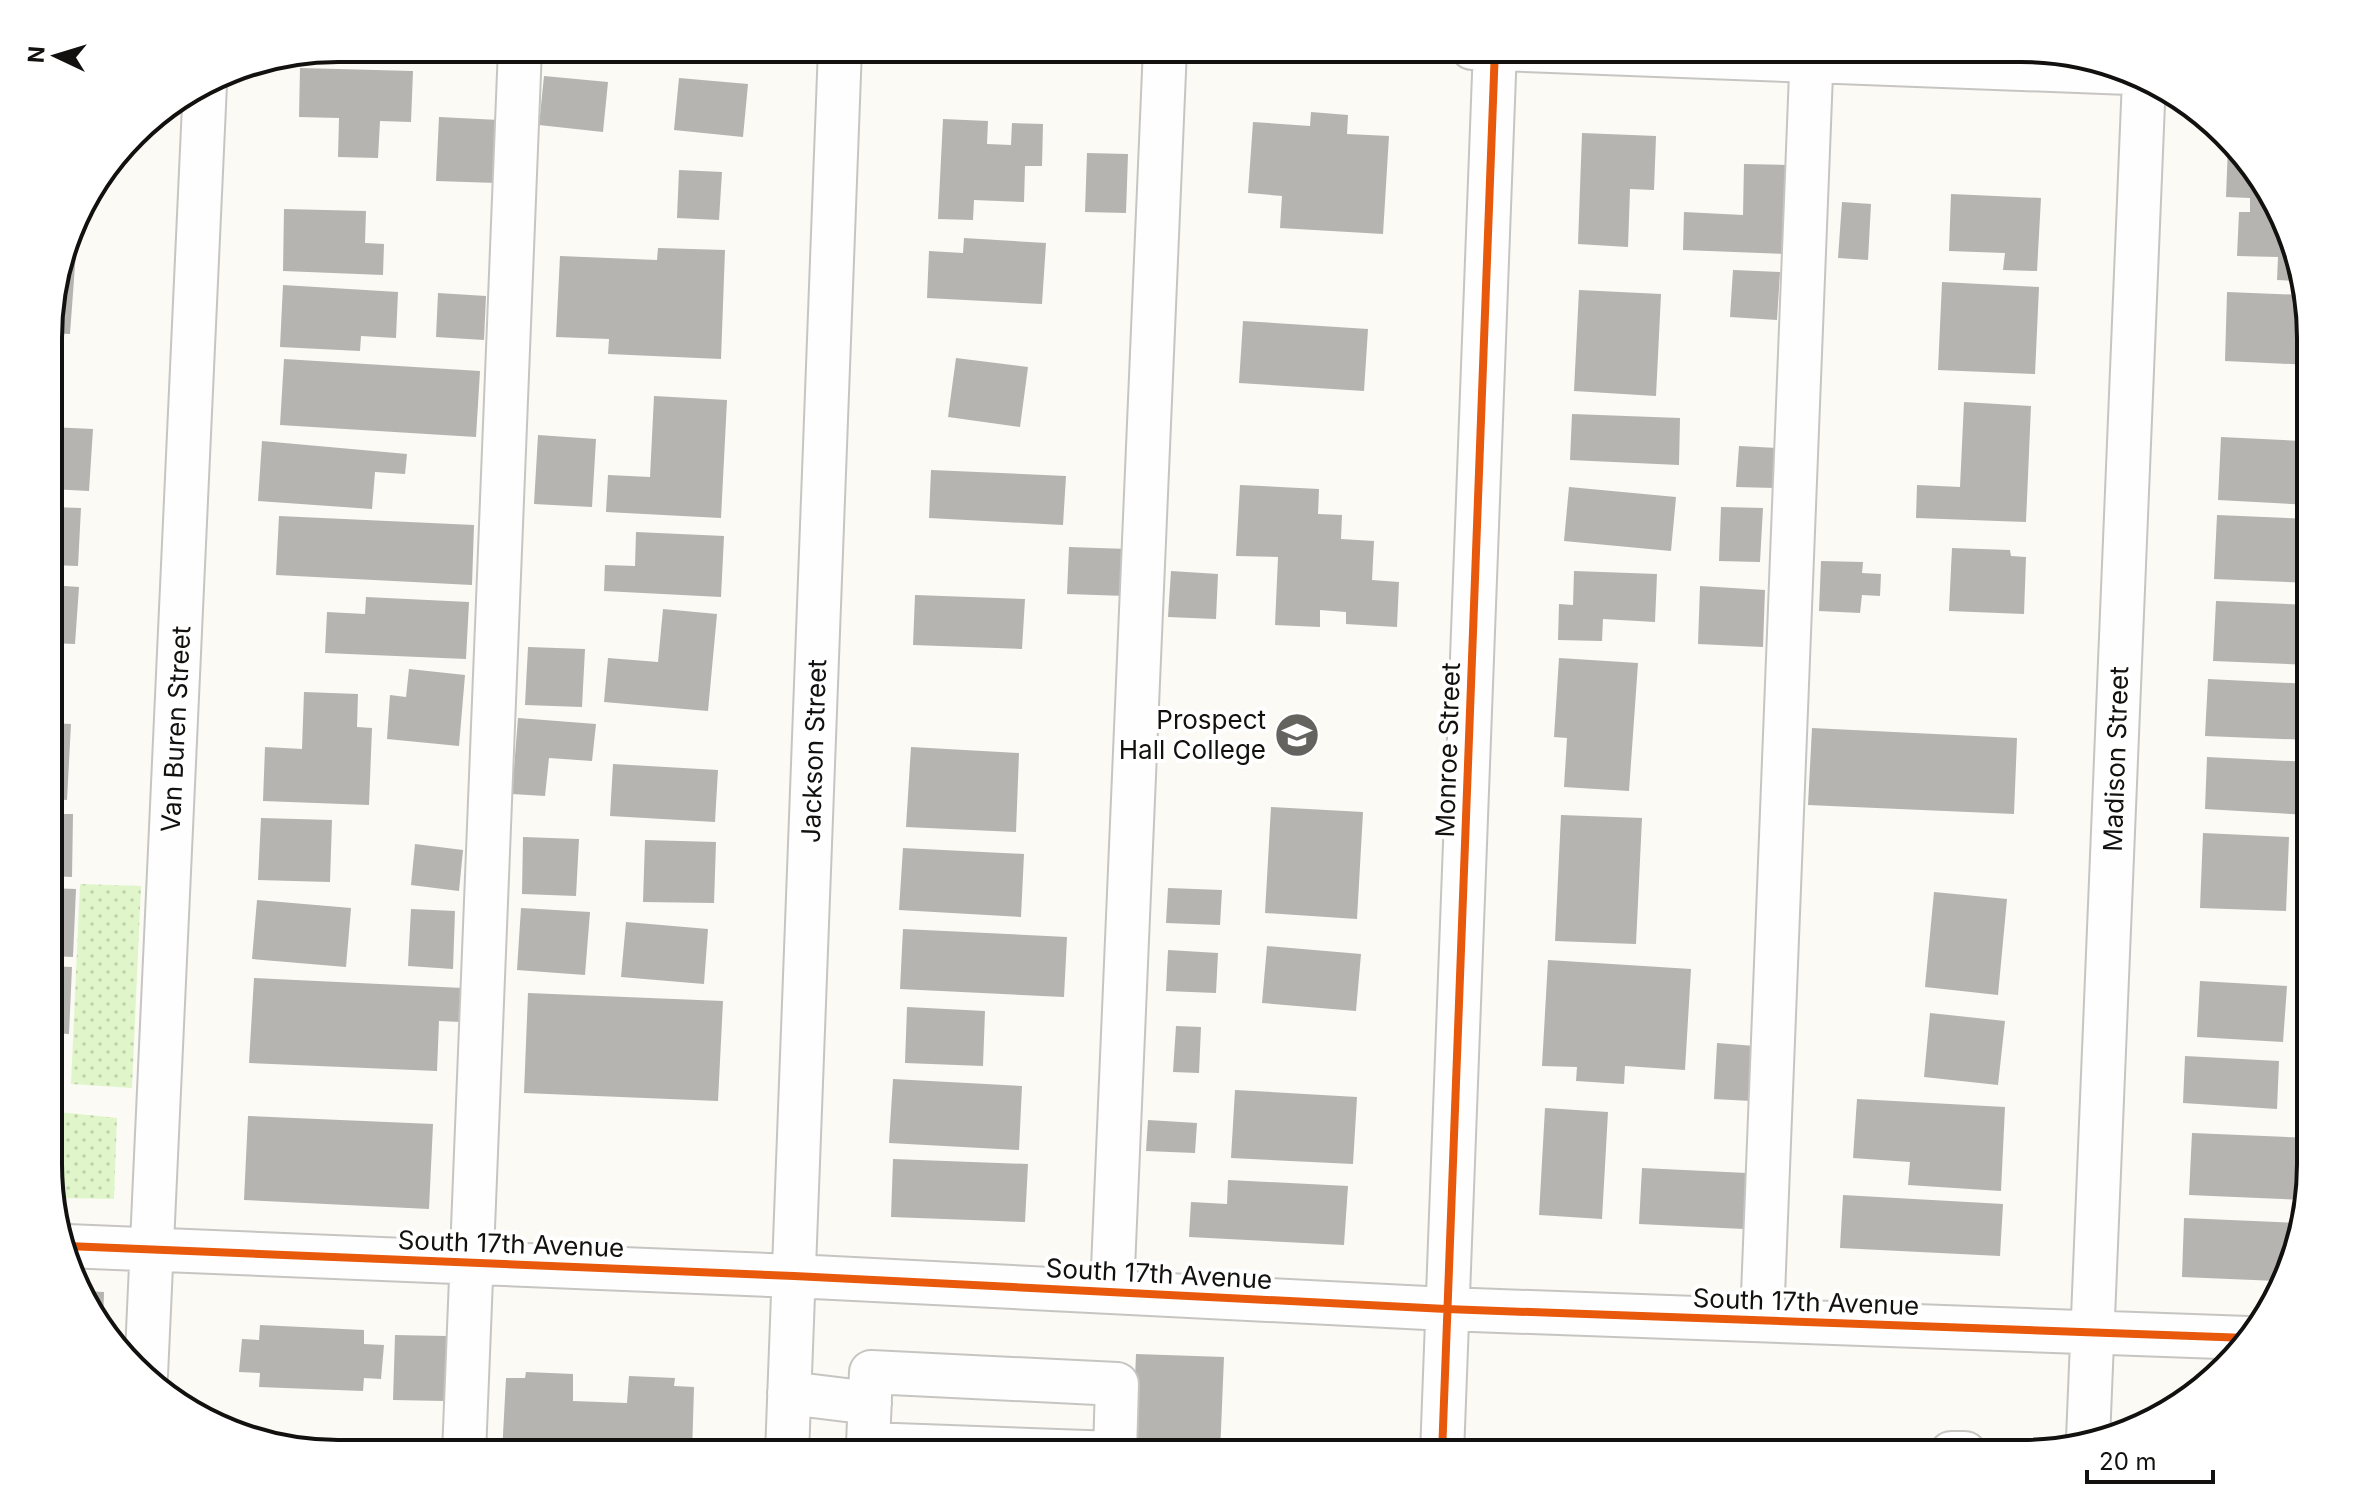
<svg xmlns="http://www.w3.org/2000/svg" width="2359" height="1502" viewBox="0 0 2359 1502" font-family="Inter,sans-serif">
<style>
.grass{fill:url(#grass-dots)}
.building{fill:#b5b4b0}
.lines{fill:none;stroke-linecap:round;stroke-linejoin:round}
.minor-casing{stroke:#c6c5c2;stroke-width:46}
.minor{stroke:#fefefe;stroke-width:42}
.cycleway-casing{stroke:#fff;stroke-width:13}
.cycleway{stroke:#e8590c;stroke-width:8}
.labels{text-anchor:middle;stroke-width:8;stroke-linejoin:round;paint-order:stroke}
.poi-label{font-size:26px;fill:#12110f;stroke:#fff;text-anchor:end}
.street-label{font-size:26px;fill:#12110f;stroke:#fff}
.rim{fill:none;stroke:#12110f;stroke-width:4}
</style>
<defs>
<pattern id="grass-dots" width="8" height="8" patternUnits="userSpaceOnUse" patternTransform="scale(2)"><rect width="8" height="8" fill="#e0f6ca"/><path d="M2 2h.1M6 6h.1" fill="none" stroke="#bfd2ac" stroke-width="1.8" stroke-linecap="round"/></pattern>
</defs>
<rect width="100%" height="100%" fill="#fbfaf5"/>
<path class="grass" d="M80,884L141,886L132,1088L71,1084Z
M59,1112L117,1118L114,1199L58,1198Z"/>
<path class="building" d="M300,68L413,71L411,122L380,121L378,158L338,157L339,118L299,117Z
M544,76L608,82L603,132L539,125Z
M679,78L748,84L743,137L674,130Z
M1311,112L1348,115L1347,134L1389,136L1383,234L1280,228L1282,196L1248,193L1253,122L1310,126Z
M439,117L499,120L497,183L436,181Z
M943,119L988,121L987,144L1011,145L1012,123L1043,124L1042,166H1025L1024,202L974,200L973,220L938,219Z
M1582,133L1656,136L1654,190L1630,189L1628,247L1578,244Z
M2228,146L2272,192L2299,281L2277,280L2278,257L2237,256L2239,212H2250V198L2226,197Z
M1087,153L1128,154L1126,213L1085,212Z
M1744,164L1787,165L1785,254L1683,250L1684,212L1743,215Z
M679,170L722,172L719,220L677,218Z
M1951,194L2041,198L2037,271L2003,270L2005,253L1949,251Z
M1842,202L1871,204L1868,260L1838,258Z
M284,209L366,211L365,243L384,244L383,275L283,271Z
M964,238L1046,243L1042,304L927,298L929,251L963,253Z
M658,248L725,250L721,359L608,354L609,339L556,337L560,256L657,260Z
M65,251L76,252L70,334L50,333V300Z
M1733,270L1780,272L1777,320L1730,317Z
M1942,282L2039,287L2035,374L1938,370Z
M283,285L398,292L396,338L361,336L360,351L280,347Z
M1579,290L1661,294L1656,396L1574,391Z
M2227,292L2303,295L2310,318V365L2225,361Z
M438,293L486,296L484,340L436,337Z
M1243,321L1368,329L1364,391L1239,383Z
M956,358L1028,367L1020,427L948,417Z
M284,359L480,371L476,437L280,425Z
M654,396L727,400L721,518L606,512L608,475L650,477Z
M1964,402L2031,406L2026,522L1916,518L1917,485L1960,487Z
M1572,414L1680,418L1679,465L1570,460Z
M50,427L93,429L89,491L50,489Z
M538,435L596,439L592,507L534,504Z
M2221,437L2302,441V447L2310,448V505L2218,500Z
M262,441L407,454L405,474L375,472L372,509L258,501Z
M1739,446L1777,448L1775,488L1736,487Z
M931,470L1066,476L1063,525L929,518Z
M1240,485L1319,489L1318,514L1342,515L1341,539L1374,541L1372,580L1399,582L1397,627L1346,624V612L1320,610V627L1275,625L1278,557L1236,556Z
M1569,487L1676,497L1671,551L1564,541Z
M50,507L81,508L78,566L50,565Z
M1721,507L1763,508L1760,562L1719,561Z
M2217,515L2310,519V583L2214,579Z
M279,516L474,525L472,585L276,575Z
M636,532L724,536L721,597L604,591L605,565L635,566Z
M1069,547L1128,549L1126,596L1067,594Z
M1952,548L2010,550L2011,556L2026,557L2024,614L1949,611Z
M1821,561L1863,562L1862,573L1881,574L1880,596L1862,595L1860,613L1819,611Z
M1171,571L1218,574L1216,619L1168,617Z
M1574,571L1657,574L1655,622L1603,619L1602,641L1558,640L1559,604L1573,605Z
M50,585L79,587L75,644L50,643Z
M1700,586L1765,590L1763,647L1698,644Z
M915,595L1025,599L1022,649L913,645Z
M366,597L469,602L466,659L325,653L327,612L365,614Z
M2216,601L2310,605V665L2213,661Z
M663,609L717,614L708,711L604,702L608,658L658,662Z
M528,647L585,649L582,707L525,705Z
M1559,658L1638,663L1629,791L1564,787L1567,738L1554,737Z
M409,669L465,675L459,746L387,739L390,695L406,697Z
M2208,679L2310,684V740L2205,736Z
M304,692L358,694L357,727L372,728L369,805L263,801L265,747L302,749Z
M518,718L596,724L592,761L549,758L545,796L512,794Z
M50,723L71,724L67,800L50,799Z
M1812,728L2017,738L2014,814L1808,805Z
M911,747L1019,753L1016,832L906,827Z
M2207,757L2310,762V815L2205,809Z
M613,764L718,770L715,822L610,816Z
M1271,807L1363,812L1357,919L1265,913Z
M50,814H73L72,877L50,876Z
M1561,815L1642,818L1636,944L1555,941Z
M261,818L332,820L330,882L258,880Z
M2203,833L2289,837L2286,911L2200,908Z
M523,837L579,839L576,896L522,894Z
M645,840L716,842L714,903L643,902Z
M415,844L463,850L459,891L411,885Z
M903,848L1024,854L1021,917L899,910Z
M50,888L76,889L73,957L50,956Z
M1168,888L1222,890L1220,925L1166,923Z
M1934,892L2007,899L1998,995L1925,987Z
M257,900L351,908L346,967L252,959Z
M521,908L590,912L585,975L517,970Z
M411,909L455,911L453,969L408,966Z
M626,922L708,929L704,984L621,977Z
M903,929L1067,937L1064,997L900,989Z
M1267,946L1361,954L1356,1011L1262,1003Z
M1168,950L1218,953L1216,993L1166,991Z
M1548,960L1691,969L1685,1070L1625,1066L1624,1084L1576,1081L1577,1067L1542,1066Z
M50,966L72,967L69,1034L50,1033Z
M254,978L463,988L461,1022L439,1021L437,1071L249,1063Z
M2200,981L2287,986L2283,1042L2197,1037Z
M528,993L723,1001L718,1101L524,1093Z
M907,1007L985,1011L983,1066L905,1063Z
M1930,1013L2005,1021L1998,1085L1924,1077Z
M1176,1026L1201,1027L1199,1073L1173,1072Z
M1717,1043L1755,1046L1751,1101L1714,1099Z
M2185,1056L2279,1061L2277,1109L2183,1103Z
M893,1079L1022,1086L1019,1150L889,1143Z
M1235,1090L1357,1097L1353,1164L1231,1158Z
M1857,1099L2005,1107L2001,1191L1908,1185L1910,1162L1853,1158Z
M1545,1108L1608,1112L1602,1219L1539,1215Z
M248,1116L433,1124L429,1209L244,1200Z
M1148,1120L1197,1123L1195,1153L1146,1151Z
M50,1122H61L58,1198H50Z
M2192,1133L2310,1138V1183L2305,1200L2189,1195Z
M893,1159L1028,1164L1025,1222L891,1217Z
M1642,1168L1747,1173L1744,1229L1639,1224Z
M1228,1180L1348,1186L1344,1245L1189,1237L1191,1202L1227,1204Z
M1843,1195L2003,1204L2000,1256L1840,1248Z
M2184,1218L2297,1223L2277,1281L2182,1277Z
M84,1291L104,1292L103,1331L97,1325Z
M260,1325L364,1330V1344L384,1345L381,1379L364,1378L363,1391L259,1387L260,1373L239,1372L242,1339L259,1340Z
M395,1335L447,1336L446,1401L393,1400Z
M1136,1354L1224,1357L1220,1454H1132Z
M526,1372L573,1374V1401L627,1403L629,1376L675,1378L674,1386L694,1387L692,1454H502L506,1378H525Z"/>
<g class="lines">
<g class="minor-casing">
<path id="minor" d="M1472,48L2129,73
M67,1246L794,1276L1446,1309L2248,1338
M1112,1292L1165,48
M1762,1320L1812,48
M871,1372L1117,1384L1115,1453L868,1444Z
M146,1375L205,84
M789,1393L870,1403
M2088,1439L2144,79
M1951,1453H1965
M464,1454L520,48
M787,1454L840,48
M1442,1454L1495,48"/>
</g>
<use href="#minor" class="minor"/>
<g class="cycleway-casing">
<path id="cycleway" d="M67,1246L794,1276L1446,1309L2248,1338
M1442,1454L1495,48"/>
</g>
<use href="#cycleway" class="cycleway"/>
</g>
<defs>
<g id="school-disc" transform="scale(2.3)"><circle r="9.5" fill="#646360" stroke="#fff"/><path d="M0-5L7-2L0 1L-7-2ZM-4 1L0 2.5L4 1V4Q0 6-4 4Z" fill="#fff"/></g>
</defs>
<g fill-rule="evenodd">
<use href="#school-disc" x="1297" y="735"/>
</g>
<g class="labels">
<g class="poi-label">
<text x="1266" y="729">Prospect<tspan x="1266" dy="30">Hall College</tspan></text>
</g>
<g class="street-label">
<text transform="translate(176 729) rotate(-87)" y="9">Van Buren Street</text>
<text transform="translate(1448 750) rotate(-88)" y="9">Monroe Street</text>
<text transform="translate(814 751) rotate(-88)" y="9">Jackson Street</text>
<text transform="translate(2116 759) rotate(-88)" y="9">Madison Street</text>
<text transform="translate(511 1244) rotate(2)" y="9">South 17th Avenue</text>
<text transform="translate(1159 1274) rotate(3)" y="9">South 17th Avenue</text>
<text transform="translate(1806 1302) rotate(2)" y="9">South 17th Avenue</text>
</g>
</g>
<path d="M0 0H2359V1502H0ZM338 62H2021A276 276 0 0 1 2297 338V1164A276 276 0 0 1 2021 1440H338A276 276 0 0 1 62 1164V338A276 276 0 0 1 338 62Z" fill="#fff" fill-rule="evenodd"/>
<path class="rim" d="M338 62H2021A276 276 0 0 1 2297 338V1164A276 276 0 0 1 2021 1440H338A276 276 0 0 1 62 1164V338A276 276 0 0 1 338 62Z"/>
<g transform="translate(56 56) rotate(274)" stroke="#ffffff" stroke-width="6" paint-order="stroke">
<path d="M0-6L14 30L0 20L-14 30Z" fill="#12110f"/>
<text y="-12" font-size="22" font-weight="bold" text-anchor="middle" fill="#12110f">N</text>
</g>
<path d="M2087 1470v12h126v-12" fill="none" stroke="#12110f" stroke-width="4"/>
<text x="2099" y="1470" font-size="24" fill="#12110f" stroke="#ffffff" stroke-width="6" paint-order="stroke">20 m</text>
</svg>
